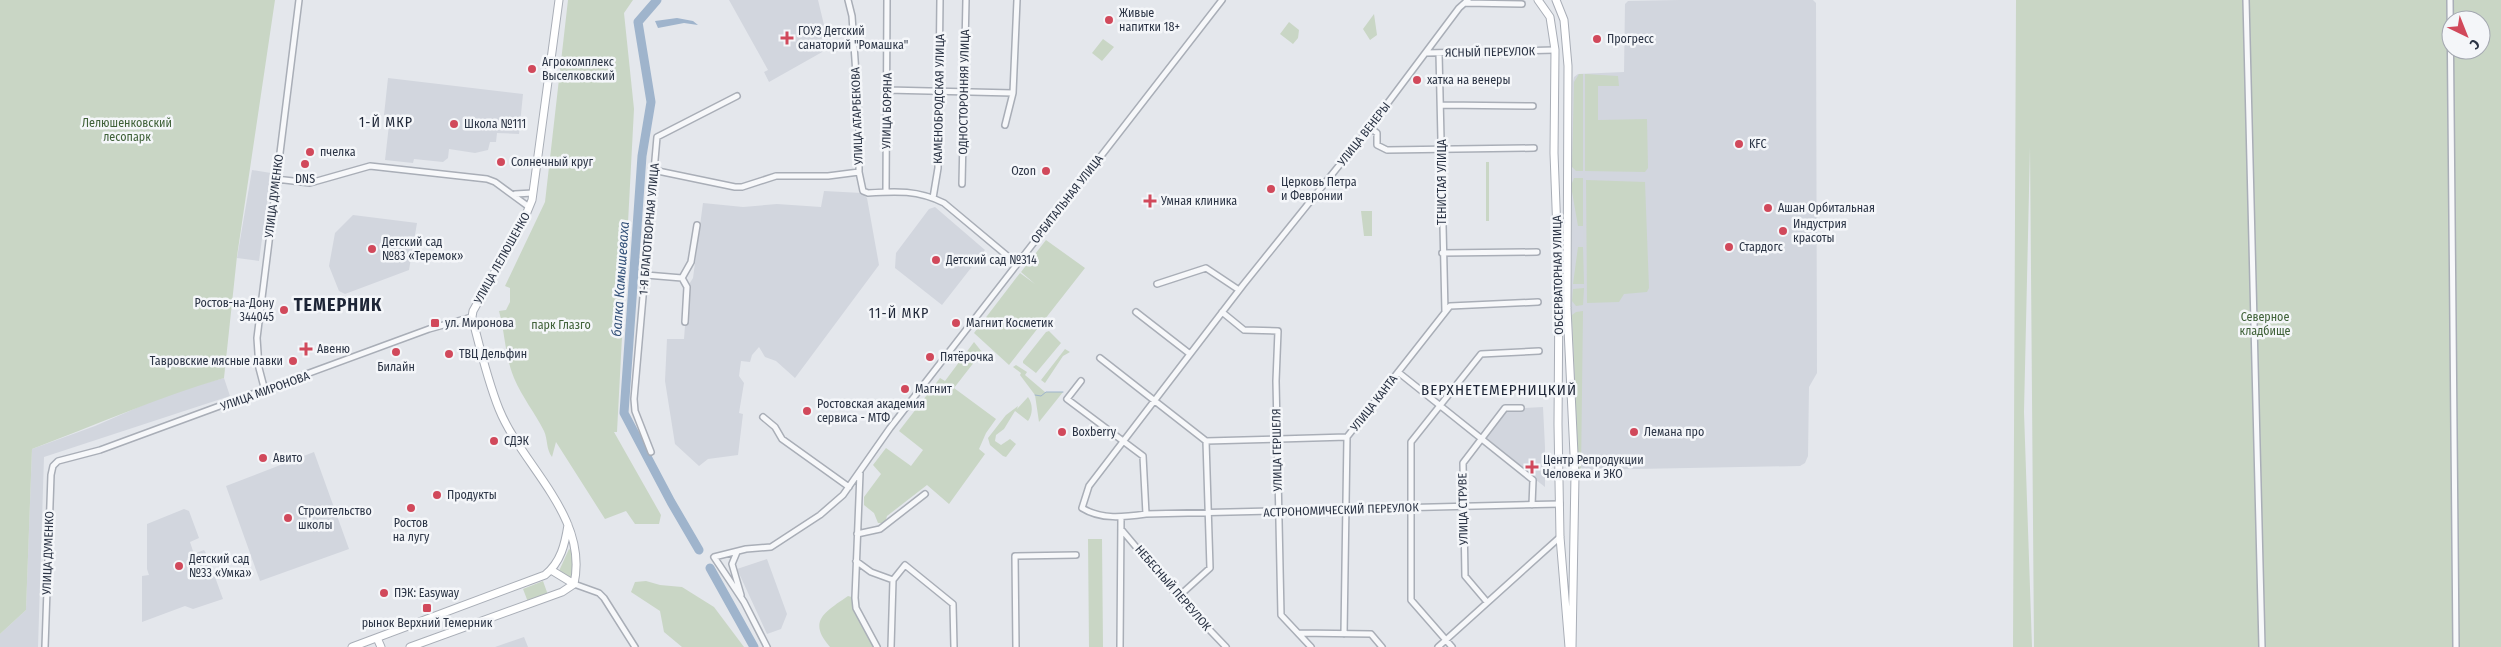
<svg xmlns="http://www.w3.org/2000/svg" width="2501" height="647" viewBox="0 0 2501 647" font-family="'Fira Sans Condensed',sans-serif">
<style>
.built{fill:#d2d6de}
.green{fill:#c9d6c5;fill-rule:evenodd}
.water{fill:#9fb4cc}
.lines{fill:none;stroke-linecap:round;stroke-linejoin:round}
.stream{stroke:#9fb4cc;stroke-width:1}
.river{stroke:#9fb4cc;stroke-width:9}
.street-casing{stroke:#a9aeb7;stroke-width:8}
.secondary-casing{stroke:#a9aeb7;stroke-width:9}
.street{stroke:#f7f8fa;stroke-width:5}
.secondary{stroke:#fff;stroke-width:7}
.poi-dot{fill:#d1495b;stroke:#f4f6f9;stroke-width:2}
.labels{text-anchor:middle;stroke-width:5;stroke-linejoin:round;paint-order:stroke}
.poi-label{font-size:12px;fill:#2b3445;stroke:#f4f6f9;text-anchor:start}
.street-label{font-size:12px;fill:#2b3445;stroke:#f4f6f9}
.park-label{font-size:12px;fill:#3f6138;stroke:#f4f6f9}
.neighbourhood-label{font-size:14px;letter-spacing:1px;fill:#1d2536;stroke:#f4f6f9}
.water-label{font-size:14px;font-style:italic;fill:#34527a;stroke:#f4f6f9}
.quarter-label{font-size:15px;letter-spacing:1px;fill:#1d2536;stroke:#f4f6f9}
.district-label{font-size:18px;font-weight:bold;letter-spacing:1px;fill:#1d2536;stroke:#f4f6f9}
</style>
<rect width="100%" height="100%" fill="#e4e7ec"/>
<path class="built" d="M729,0H818L824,25V51L769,82L764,72L768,70Z
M1679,0H1813L1816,3L1817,373L1809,387L1808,456L1805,463L1800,466L1583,470L1578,468L1571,352L1573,82L1574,77L1578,74L1624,72L1625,4L1628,1Z
M388,78L523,94L519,134L497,133L496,142H490L488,150L475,153L449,149L448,158L443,162L414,159L413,163L385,160L390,116L384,115Z
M252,170L271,173L259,261L237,258Z
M824,191L862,193L867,198L879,265L795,378L776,361L765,357L759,347L752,355L750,362L741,361L739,376L744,383L739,413L743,414L738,455L708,459L699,466L675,444L665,381L667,339H684L688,286L693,278L703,203L743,207L777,204L821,207Z
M935,207L985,250L942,305L895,268L896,253L929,209Z
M353,215L417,223L409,270L345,294L339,291L329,266L335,233Z
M224,378L230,396L44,457L38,647H0V634L26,610L32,449L95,426L173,392Z
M1543,407L1545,447V487L1483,438L1506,409Z
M314,452L349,549L260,581L226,486Z
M184,509L189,511L199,538L190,542L194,554L204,550L207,555L223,599L193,609L185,606L142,622V576L149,575L147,569V524Z
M767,559L787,614L781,629L767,634L737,569Z
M524,637L528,647H495Z"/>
<path class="green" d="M0,0H275L237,256L224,378C158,397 96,425 32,449L26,610L0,634Z
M568,0H633L624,13L634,109L617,432H614L661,515L659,524H635L626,511L605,519L556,442L552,457C546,449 548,440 544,431C535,413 522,397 514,378C505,356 505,333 499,311L506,310L510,302V288L505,286L545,202Z
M2016,0H2501V647H2034L2030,147L2024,412L2032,647H2013ZM2451,20H2481V50H2451Z
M1374,14L1377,35L1370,40L1363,29Z
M1289,22L1299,30L1298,38L1293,44L1280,34Z
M1103,39L1114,47L1102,61L1092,53Z
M1579,74H1583V171H1576L1572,167L1574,82Z
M1585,74L1618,76L1619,86H1598V120L1647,119L1648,168L1645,172L1585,171Z
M1486,162H1489V221H1486Z
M1574,178H1583V226H1578L1571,186Z
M1586,180L1645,182L1649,288L1647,292L1624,294L1619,302L1587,303Z
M1361,211H1372V236H1364Z
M1046,240L1085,268L1009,365L974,333L1020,273L1035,284L1021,272Z
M1578,247H1583L1584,284H1573Z
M1584,288L1583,305L1576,306L1572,301L1573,289Z
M1583,311L1581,473H1579L1572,315L1576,312Z
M1049,331L1061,343L1036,373L1023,363V361L1046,332Z
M974,342L982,352L954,388L996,419L986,433L979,449L985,454L949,504L927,485L887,516L885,523H878L874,513L864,505V497L881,474L873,465L886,448L911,466L923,450L899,431L940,378L945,381Z
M1065,349L1070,352L1063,356L1045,383L1041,380Z
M1016,365L1027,372L1025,375L1045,392H1063L1039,422L1035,395L1020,375L1021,373L1013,367Z
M1028,397C1033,404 1033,414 1028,421L1015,411L1004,429L996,435L995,441L1001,445L1010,439L1016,444L1006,457L1003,456L990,445L988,438L1006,415L1018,406L1017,409Z
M1088,539H1102L1103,647H1089Z
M569,549L572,551L573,579L559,571Z
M543,581L548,595L528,602L523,589Z
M646,581L660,585L682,587L714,607L744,647H682L664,632L660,611L631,592L635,582Z
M848,596L855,598L856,608L877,647H830C807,621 825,612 848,596Z"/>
<path class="water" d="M677,18L693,21L698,25L684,23L658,28L655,21Z"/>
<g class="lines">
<path class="stream" d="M1035,395L1041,396L1046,392H1063"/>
<path class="river" d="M657,0L638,22L651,102L642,156L624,413L671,502L699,550
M710,568L754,647"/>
<g class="street-casing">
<path id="street" d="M848,0L852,16L859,118V172L863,191L868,193C896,191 918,190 944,203L1017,264
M1468,0L1459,8L1366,132L1243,285L1089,486L1082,508C1101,520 1124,517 1146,514L1560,504
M2246,0L2262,647
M2450,0L2456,647
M1465,3L1522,4
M1426,53L1555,50
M1439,53L1445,312
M887,90L1013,93
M1442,105L1533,106
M1005,125L1013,93L1017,0
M1369,127L1377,133V145L1387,150L1534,148
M653,170L735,187H742L776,176H828L859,172
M276,179L310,183L370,166L487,179L495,182L529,207
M962,184L966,0
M886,192L887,0
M515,194L533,193
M933,198L938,168L940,0
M1442,253L1537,252
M646,275L682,278
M1157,284L1206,268L1239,290
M1136,312L1190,354
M1222,312L1244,330L1278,331L1276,381L1281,615L1311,647
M685,322L687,287L682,278L691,262L697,225
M1100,358L1206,441L1210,568L1178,597
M1398,372L1533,480L1532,505
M1081,381L1067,399L1143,456L1146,514
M265,391L259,368L257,338L299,0
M763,417L775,427L782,439L849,487
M1206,441L1347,437
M651,452L635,411L634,399L657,137L737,96
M860,473L855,598L856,608L877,647
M1121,529L1178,597L1226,647
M857,534L880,529L925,494
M737,552L732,564L741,595
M856,561L871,572L893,580
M574,584L599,593L604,598L635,647
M1487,602L1465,576L1463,463L1505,408H1521
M1298,633L1371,634L1382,647
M1344,634L1347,437L1450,306L1538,302
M45,647L51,475L53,466L58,461L100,450L429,329L472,317
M767,647L744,602L714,557L746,549L771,547L820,515L843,495L890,428L1222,0
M891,647L893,580L905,565L953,604L954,647
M1016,647L1015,556L1076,555
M1120,647L1121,518
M1438,647L1560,537
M1452,647L1411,600V442L1481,354L1539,351"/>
</g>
<g class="secondary-casing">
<path id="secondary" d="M1538,0L1550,17L1555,50L1554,153L1559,286L1558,424L1560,537L1569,647
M1556,0L1564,20L1568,66L1567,308L1575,475L1572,647
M551,570L574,584
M377,638L381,647
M352,647L545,575C561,562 565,544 568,525
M410,647L562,592L574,584C589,516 522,466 499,409C487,379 480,348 472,317L473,311L523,222L532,200L559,0"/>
</g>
<use href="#street" class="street"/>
<use href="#secondary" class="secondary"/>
</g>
<g class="poi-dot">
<circle cx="1109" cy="20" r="5"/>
<path d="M784.5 30.5h5v5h5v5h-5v5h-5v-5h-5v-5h5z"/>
<circle cx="1597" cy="39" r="5"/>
<circle cx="532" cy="69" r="5"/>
<circle cx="1417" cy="80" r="5"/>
<circle cx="454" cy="124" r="5"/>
<circle cx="1739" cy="144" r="5"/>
<circle cx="310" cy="152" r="5"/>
<circle cx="501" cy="162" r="5"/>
<circle cx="305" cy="164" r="5"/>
<circle cx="1046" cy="171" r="5"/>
<circle cx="1271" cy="189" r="5"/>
<path d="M1147.5 193.5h5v5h5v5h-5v5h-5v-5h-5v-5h5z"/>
<circle cx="1768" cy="208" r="5"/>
<circle cx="1783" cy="231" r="5"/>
<circle cx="1729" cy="247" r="5"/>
<circle cx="372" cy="249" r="5"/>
<circle cx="936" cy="260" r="5"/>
<circle cx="284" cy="310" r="5"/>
<rect x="430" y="318" width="10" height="10" rx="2.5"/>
<circle cx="956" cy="323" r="5"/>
<path d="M303.5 341.5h5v5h5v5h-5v5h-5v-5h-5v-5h5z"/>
<circle cx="396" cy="352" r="5"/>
<circle cx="449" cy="354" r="5"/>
<circle cx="930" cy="357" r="5"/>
<circle cx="293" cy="361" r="5"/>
<circle cx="905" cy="389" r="5"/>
<circle cx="807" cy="411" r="5"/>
<circle cx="1062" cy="432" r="5"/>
<circle cx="1634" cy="432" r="5"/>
<circle cx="494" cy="441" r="5"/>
<circle cx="263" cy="458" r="5"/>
<path d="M1529.5 459.5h5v5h5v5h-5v5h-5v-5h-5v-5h5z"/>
<circle cx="437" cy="495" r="5"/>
<circle cx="411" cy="508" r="5"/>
<circle cx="288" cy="518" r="5"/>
<circle cx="179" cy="566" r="5"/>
<circle cx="384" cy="593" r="5"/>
<rect x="422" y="603" width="10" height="10" rx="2.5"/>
</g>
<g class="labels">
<g class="poi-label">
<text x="1119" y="17">Живые<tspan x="1119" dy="14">напитки 18+</tspan></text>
<text x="798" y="35">ГОУЗ Детский<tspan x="798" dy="14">санаторий "Ромашка"</tspan></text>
<text x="1607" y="43">Прогресс</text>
<text x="542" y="66">Агрокомплекс<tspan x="542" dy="14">Выселковский</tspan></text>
<text x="1427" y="84">хатка на венеры</text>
<text x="464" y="128">Школа №111</text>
<text x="1749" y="148">KFC</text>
<text x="320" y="156">пчелка</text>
<text x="511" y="166">Солнечный круг</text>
<text x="1036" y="175" text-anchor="end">Ozon</text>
<text x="305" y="183" text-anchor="middle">DNS</text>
<text x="1281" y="186">Церковь Петра<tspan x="1281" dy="14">и Февронии</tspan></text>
<text x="1161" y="205">Умная клиника</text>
<text x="1778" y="212">Ашан Орбитальная</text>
<text x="1793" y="228">Индустрия<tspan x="1793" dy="14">красоты</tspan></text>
<text x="382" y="246">Детский сад<tspan x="382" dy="14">№83 «Теремок»</tspan></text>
<text x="1739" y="251">Стардогс</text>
<text x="946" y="264">Детский сад №314</text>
<text x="274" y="307" text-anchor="end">Ростов-на-Дону<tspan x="274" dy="14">344045</tspan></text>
<text x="445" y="327">ул. Миронова</text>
<text x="966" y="327">Магнит Косметик</text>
<text x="317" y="353">Авеню</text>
<text x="459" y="358">ТВЦ Дельфин</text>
<text x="940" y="361">Пятёрочка</text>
<text x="283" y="365" text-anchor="end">Тавровские мясные лавки</text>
<text x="396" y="371" text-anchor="middle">Билайн</text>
<text x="915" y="393">Магнит</text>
<text x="817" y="408">Ростовская академия<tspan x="817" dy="14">сервиса - МТФ</tspan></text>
<text x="1072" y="436">Boxberry</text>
<text x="1644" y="436">Лемана про</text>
<text x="504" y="445">СДЭК</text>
<text x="273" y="462">Авито</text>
<text x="1543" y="464">Центр Репродукции<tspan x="1543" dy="14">Человека и ЭКО</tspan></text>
<text x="447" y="499">Продукты</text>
<text x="298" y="515">Строительство<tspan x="298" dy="14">школы</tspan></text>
<text x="411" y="527" text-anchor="middle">Ростов<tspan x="411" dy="14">на лугу</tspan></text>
<text x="189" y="563">Детский сад<tspan x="189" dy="14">№33 «Умка»</tspan></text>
<text x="394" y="597">ПЭК: Easyway</text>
<text x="427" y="627" text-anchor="middle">рынок Верхний Темерник</text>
</g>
<g class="street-label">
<text transform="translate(1490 52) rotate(-1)" y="4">ЯСНЫЙ ПЕРЕУЛОК</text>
<text transform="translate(964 92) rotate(-89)" y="4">ОДНОСТОРОННЯЯ УЛИЦА</text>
<text transform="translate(939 99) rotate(-89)" y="4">КАМЕНОБРОДСКАЯ УЛИЦА</text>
<text transform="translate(887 111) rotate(-89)" y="4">УЛИЦА БОРЯНА</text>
<text transform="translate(857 116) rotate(-92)" y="4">УЛИЦА АТАРБЕКОВА</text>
<text transform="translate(1364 134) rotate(-52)" y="4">УЛИЦА ВЕНЕРЫ</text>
<text transform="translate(1442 182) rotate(-90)" y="4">ТЕНИСТАЯ УЛИЦА</text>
<text transform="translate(274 196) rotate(-83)" y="4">УЛИЦА ДУМЕНКО</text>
<text transform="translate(1067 199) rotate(-52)" y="4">ОРБИТАЛЬНАЯ УЛИЦА</text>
<text transform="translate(649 229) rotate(-85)" y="4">1-Я БЛАГОТВОРНАЯ УЛИЦА</text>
<text transform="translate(502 258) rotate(-61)" y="4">УЛИЦА ЛЕЛЮШЕНКО</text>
<text transform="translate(1558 275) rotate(-91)" y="4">ОБСЕРВАТОРНАЯ УЛИЦА</text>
<text transform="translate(265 391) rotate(-20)" y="4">УЛИЦА МИРОНОВА</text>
<text transform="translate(1374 403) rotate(-52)" y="4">УЛИЦА КАНТА</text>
<text transform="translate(1277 450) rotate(-91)" y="4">УЛИЦА ГЕРШЕЛЯ</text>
<text transform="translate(1463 509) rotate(-91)" y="4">УЛИЦА СТРУВЕ</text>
<text transform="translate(1341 510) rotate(-2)" y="4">АСТРОНОМИЧЕСКИЙ ПЕРЕУЛОК</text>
<text transform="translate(48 553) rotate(-88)" y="4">УЛИЦА ДУМЕНКО</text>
<text transform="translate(1173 588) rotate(49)" y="4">НЕБЕСНЫЙ ПЕРЕУЛОК</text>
</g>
<g class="park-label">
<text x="127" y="127">Лелюшенковский<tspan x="127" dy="14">лесопарк</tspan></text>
<text x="2265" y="321">Северное<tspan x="2265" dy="14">кладбище</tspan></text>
<text x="561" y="329">парк Глазго</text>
</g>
<g class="neighbourhood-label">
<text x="386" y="127">1-Й МКР</text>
<text x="899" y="318">11-Й МКР</text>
</g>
<g class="water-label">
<text transform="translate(620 279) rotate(-86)" y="5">балка Камышеваха</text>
</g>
<g class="quarter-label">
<text x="1499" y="395">ВЕРХНЕТЕМЕРНИЦКИЙ</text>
</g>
<g class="district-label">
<text x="338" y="311">ТЕМЕРНИК</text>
</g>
</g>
<g transform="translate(2466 35) rotate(137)"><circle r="24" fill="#f4f6f9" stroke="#a4a8b1"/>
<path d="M0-4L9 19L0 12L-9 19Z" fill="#d1495b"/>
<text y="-8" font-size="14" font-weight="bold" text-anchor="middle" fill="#2b3445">С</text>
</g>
</svg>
